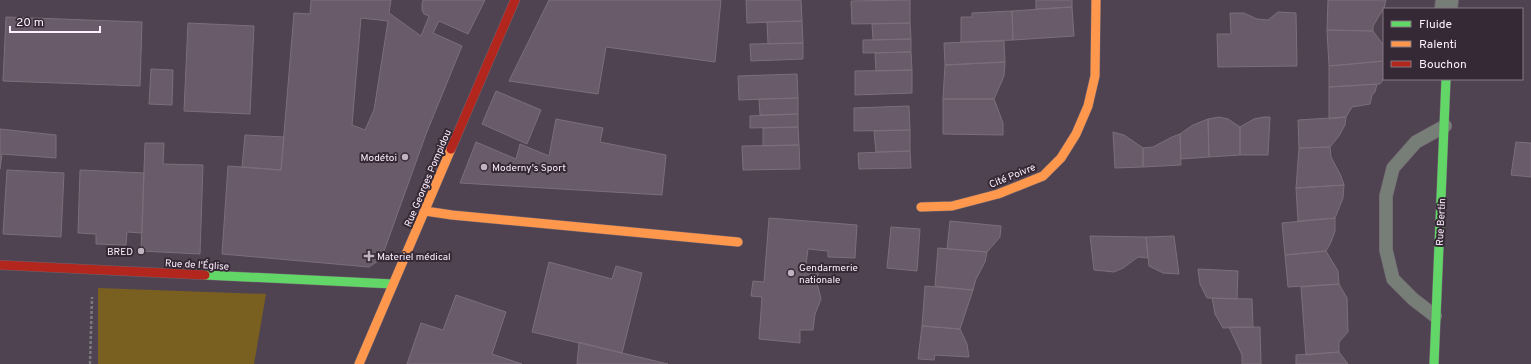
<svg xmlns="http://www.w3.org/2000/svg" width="1531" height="364" viewBox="0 0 1531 364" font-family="Overpass,sans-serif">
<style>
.green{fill:#7a6020}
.building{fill:#6a5b6b;stroke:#7b6f7b;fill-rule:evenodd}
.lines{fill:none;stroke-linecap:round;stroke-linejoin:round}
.lane-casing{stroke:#6e636f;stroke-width:14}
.street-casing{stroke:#6e636f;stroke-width:24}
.fast-casing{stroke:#6e636f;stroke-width:10}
.slow-casing{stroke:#6e636f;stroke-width:10}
.jam-casing{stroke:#6e636f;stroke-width:10}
.path{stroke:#7b7a7c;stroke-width:2.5;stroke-dasharray:3 2;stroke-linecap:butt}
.lane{stroke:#777d77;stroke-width:13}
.street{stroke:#777d77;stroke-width:22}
.fast{stroke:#63d668;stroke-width:9}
.slow{stroke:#ff974d;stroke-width:9}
.jam{stroke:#b3261e;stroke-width:9}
.poi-dot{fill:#c1b2c1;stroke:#352935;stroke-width:1.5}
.labels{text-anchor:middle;stroke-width:4;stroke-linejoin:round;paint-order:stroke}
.poi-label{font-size:10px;fill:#feeefe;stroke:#352935;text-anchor:start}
.street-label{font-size:10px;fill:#feeefe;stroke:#352935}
</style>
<rect width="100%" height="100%" fill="#504351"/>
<path class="green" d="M98,288L266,294L254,364H98Z"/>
<path class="building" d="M311,0H391L389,13L421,36L429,16L424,14L422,10V4L423,0H485L468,34L439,21L433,33L462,46L426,134L383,254L378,261L369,267L222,254L228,166L281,170L294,13L310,14ZM361,18L388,21L374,110L365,130L352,125Z
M549,0H721L715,62L606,47L598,94L509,81Z
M746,0H801L802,21L747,23Z
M910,0V23L852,24L851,1Z
M1036,0H1072V7L1036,9Z
M1328,0H1386L1384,8L1373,26V31L1327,30Z
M1072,7L1074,36L1013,40L1012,11Z
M1012,11L1013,40L961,42V17H972V13Z
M1278,12L1296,13L1297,66L1218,67L1217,34H1231L1230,13H1244L1257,19L1268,20Z
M6,17L142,22L140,86L3,81Z
M802,21L803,43L768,44L767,22Z
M188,23L254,26L250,114L184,111Z
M910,23L911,39L873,40L872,24Z
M1327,30L1373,31L1384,46V61L1329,66Z
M911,39V52L863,53V40Z
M1004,41L1005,62L945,65L944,43Z
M803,43V59L751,61L750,44Z
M911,52L912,70L876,71L875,53Z
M1384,61V78L1380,84L1329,87V66Z
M1005,62L1004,76L994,99H943L945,65Z
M151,69L173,70L172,105L149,104Z
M912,70V93L855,95V71Z
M797,74L798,98L739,100L738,76Z
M1377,84L1375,92L1372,95L1370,104L1352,107L1346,117L1329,119V87Z
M496,91L541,110L527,144L482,124Z
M798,98V114L760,115L759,99Z
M943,99H994L1003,123V135L943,134Z
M909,106L910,130L854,131V108Z
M798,114V127L750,128V116Z
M1219,117L1228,119L1240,127V155L1209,157L1208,119Z
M1264,117H1270L1268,155H1240V127L1254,119Z
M1346,117L1345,125L1339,136L1330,147L1299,148L1298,120Z
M556,119L603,128L600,142L666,155L662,195L460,183L476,142L516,159L520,144L549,156Z
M1208,119L1209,157L1181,159L1180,134L1193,125Z
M798,127L799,145L763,146V128Z
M0,129L56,135V158L2,154L0,169Z
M910,130V151L876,152L874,131Z
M1113,132L1124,135L1143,148V167L1115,168Z
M1180,134L1181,165L1143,167V148L1153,147L1172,137Z
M245,135L284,137L281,170L242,167Z
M1516,142L1531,143V177L1511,175Z
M145,143H164L163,164L203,165L200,254L141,251Z
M799,145L800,169L743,170L742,146Z
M1330,147L1331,157L1341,176L1344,185L1296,188L1299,148Z
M910,151L911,168L859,169L858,153Z
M7,170L64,173L61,237L3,234Z
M80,170L144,173L142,233L127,232L126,245L96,244V234L78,233Z
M1344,185L1343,198L1335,218L1298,221L1296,188Z
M769,218L857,225L855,258L828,257V251L808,249L806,265L819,266L817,283L821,299L815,314L813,330H800V343L759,339L762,297L751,296L753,281L764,282Z
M1335,218V231L1331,242L1326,251L1285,255L1282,223Z
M950,221L1001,226L1000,237L987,252L947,249Z
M891,227L920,229L917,271L887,268Z
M1090,236L1146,237L1148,258L1138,257L1123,268L1114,272L1094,270Z
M1174,236L1179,274L1163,273L1149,266L1146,237Z
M938,248L987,252L985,262L976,279L973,290L935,286Z
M1326,251L1338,271L1339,284L1288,287L1285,255Z
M549,262L612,279L616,266L642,273L622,353L532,332Z
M1198,269L1238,271L1237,299L1207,298L1200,284Z
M1339,284L1347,298L1348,332L1339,342V352L1306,355L1301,287Z
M925,286L973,290L960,329L922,326Z
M456,295L506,312L492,354L522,364H407L421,323L443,330Z
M1212,298L1252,299L1253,327L1223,328L1215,314Z
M922,326L960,329L967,344L969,357L935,355L934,360L918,359Z
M1229,327H1260L1261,364H1242V355Z
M579,342L622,353L668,364H577Z
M1339,352L1348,364H1296V355Z"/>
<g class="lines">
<g class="lane-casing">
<path id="lane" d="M1435,316L1413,299L1393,279L1386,250V196L1393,168L1416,142L1445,126"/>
</g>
<g class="street-casing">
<path id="street" d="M1446,9L1447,0"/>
</g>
<g class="fast-casing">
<path id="fast" d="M205,275L393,284
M1434,364L1446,79"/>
</g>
<g class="slow-casing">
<path id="slow" d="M921,207L952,206L998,194L1043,176L1061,158L1076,134L1088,106L1095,76L1096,0
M425,211L452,215L738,242
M359,364L451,149"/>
</g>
<g class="jam-casing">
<path id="jam" d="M451,149L515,0
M0,265L205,275"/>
</g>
<path class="path" d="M90,364L92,297"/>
<use href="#lane" class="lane"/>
<use href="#street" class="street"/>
<use href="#fast" class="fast"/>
<use href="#slow" class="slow"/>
<use href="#jam" class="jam"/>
</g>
<g class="poi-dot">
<circle cx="405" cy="157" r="4"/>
<circle cx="484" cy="167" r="4"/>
<circle cx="141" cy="251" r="4"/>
<path d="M367 250h4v4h4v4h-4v4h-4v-4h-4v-4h4z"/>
<circle cx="791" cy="273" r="4"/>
</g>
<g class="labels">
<g class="poi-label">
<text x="397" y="161" text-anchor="end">Modétoi</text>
<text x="492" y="171">Moderny's Sport</text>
<text x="133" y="255" text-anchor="end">BRED</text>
<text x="377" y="260">Materiel médical</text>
<text x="799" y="271">Gendarmerie<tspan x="799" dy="12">nationale</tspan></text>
</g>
<g class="street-label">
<text transform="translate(1012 175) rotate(-22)" y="4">Cité Poivre</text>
<text transform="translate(427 178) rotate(-67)" y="4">Rue Georges Pompidou</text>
<text transform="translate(1440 222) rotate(-87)" y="4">Rue Bertin</text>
<text transform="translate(197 264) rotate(3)" y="4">Rue de l'Église</text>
</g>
</g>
<rect x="1383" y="8" width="140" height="72" fill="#352935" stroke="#857885"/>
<rect x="1391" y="21" width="20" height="6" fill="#63d668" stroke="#857885"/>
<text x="1419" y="28" font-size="12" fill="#feeefe">Fluide</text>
<rect x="1391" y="41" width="20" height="6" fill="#ff974d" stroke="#857885"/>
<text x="1419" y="48" font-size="12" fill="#feeefe">Ralenti</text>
<rect x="1391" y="61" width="20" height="6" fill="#b3261e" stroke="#857885"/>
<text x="1419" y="68" font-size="12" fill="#feeefe">Bouchon</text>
<path d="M10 26v6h90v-6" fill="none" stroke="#feeefe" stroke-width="2"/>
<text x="16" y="26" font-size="12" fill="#feeefe" stroke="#352935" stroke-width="3" paint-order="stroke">20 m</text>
</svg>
